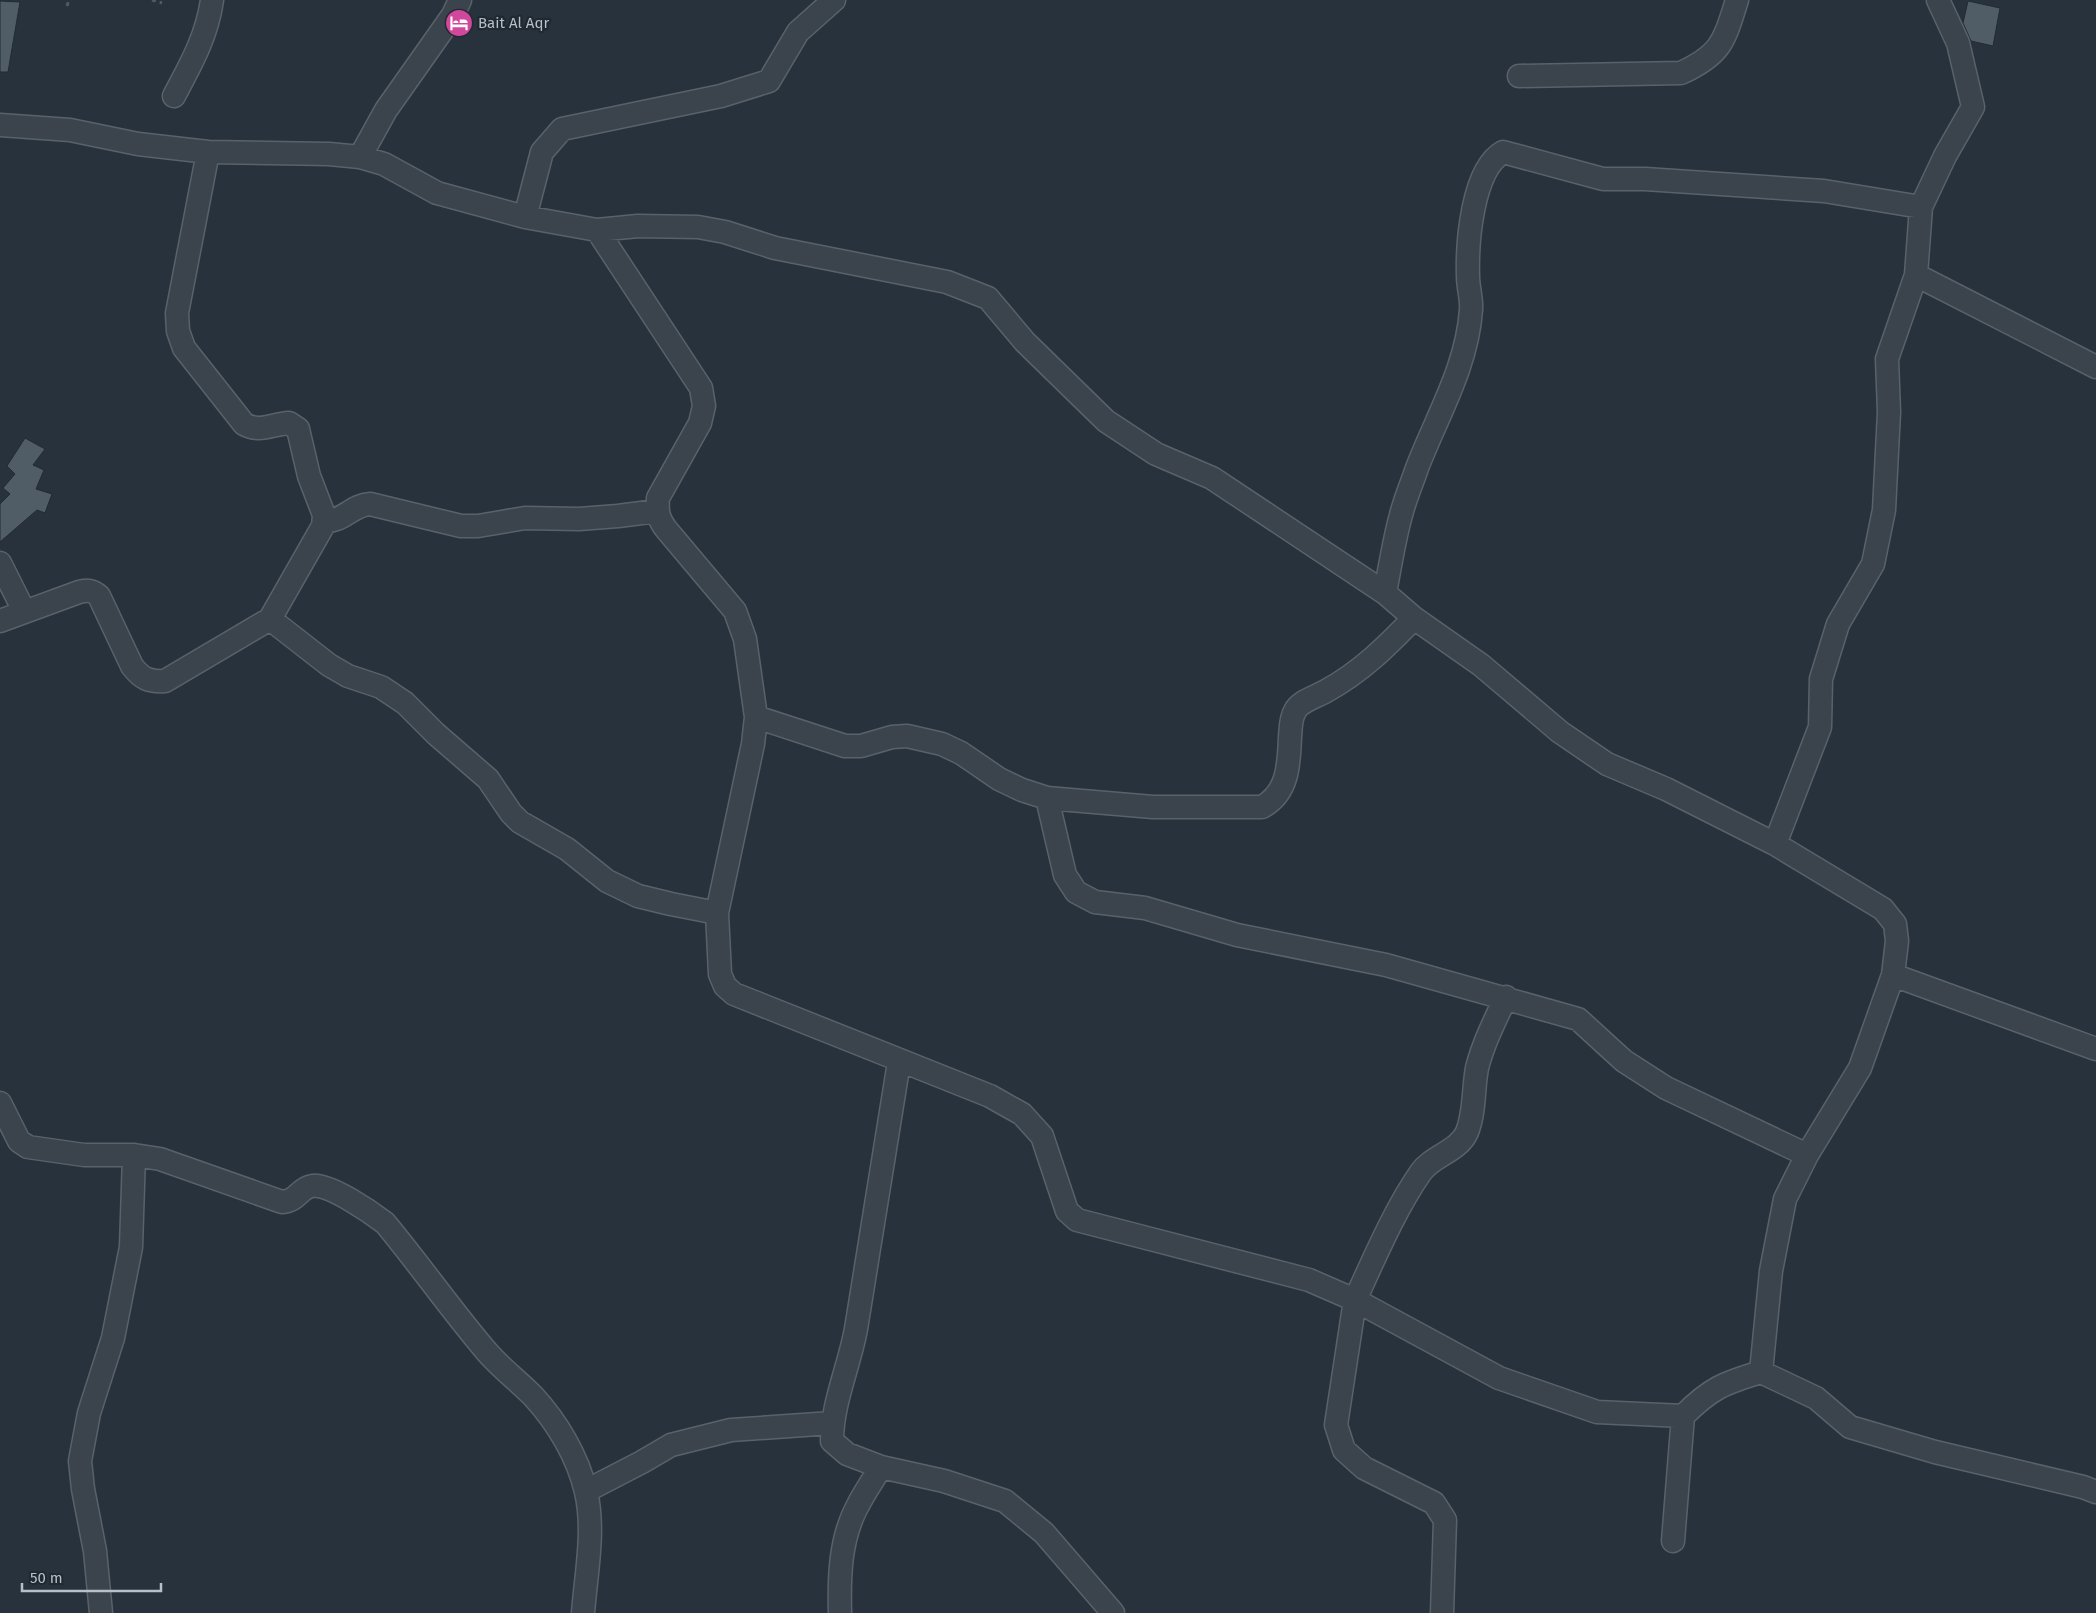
<svg xmlns="http://www.w3.org/2000/svg" width="2096" height="1613" viewBox="0 0 2096 1613" font-family="'Fira Sans',sans-serif">
<style>
.building{fill:#505d67;stroke:#222b34}
.lines{fill:none;stroke-linecap:round;stroke-linejoin:round}
.minor-casing{stroke:#59626b;stroke-width:25}
.path{stroke:#4b5e5e;stroke-width:3;stroke-dasharray:4 4;stroke-linecap:butt}
.minor{stroke:#3b444d;stroke-width:22}
.labels{text-anchor:middle;stroke-width:4.5;stroke-linejoin:round;paint-order:stroke}
.poi-label{font-size:15px;fill:#b7bfc8;stroke:#202932;text-anchor:start}
</style>
<rect width="100%" height="100%" fill="#27323c"/>
<path class="building" d="M0,1L20,2L8,72H0Z
M1968,1L2000,8L1993,46L1971,41L1963,23Z
M25,438L45,449L33,465L44,470L36,489L52,494L45,513L37,510L0,542V504L10,494L3,488L15,474L7,466Z"/>
<g class="lines">
<g class="minor-casing">
<path id="minor" d="M1519,76L1681,73C1722,54 1724,41 1737,0
M174,96C191,64 207,36 212,0
M0,125L70,130L138,144L208,152L329,154L360,157L384,164L437,193L525,217L597,230L638,226L698,227L725,232L775,248L947,282L988,298L1025,342L1106,421L1156,454L1212,478L1385,593L1414,618L1481,665L1560,732L1607,764L1666,789L1775,844L1883,909L1895,924L1897,941L1893,975L1860,1068L1807,1155L1785,1199L1771,1271L1761,1372L1816,1398L1850,1427L1935,1452L2083,1487L2096,1492
M360,157L386,110L453,15L460,0
M525,217L542,152L562,129L721,96L769,81L798,32L834,0
M597,230L701,388L704,406L700,423L658,498C657,511 658,519 666,529L735,611L745,639L756,717L753,744L717,913L720,974L725,986L734,994L990,1096L1022,1114L1042,1136L1067,1211L1077,1220L1309,1280L1355,1300L1336,1425L1344,1450L1364,1468L1434,1503L1445,1520L1442,1613
M1916,275L2096,367
M325,521C343,522 352,505 370,504L461,526H478L525,518L579,519L618,516L657,511
M0,563L24,611
M1385,593C1390,567 1394,540 1401,515C1405,499 1412,483 1417,468C1437,416 1467,367 1471,310C1472,299 1468,288 1468,276C1467,243 1472,170 1503,152L1603,179H1645L1824,191L1921,207
M270,619L329,665L348,676L381,687L405,703L436,734L488,779L511,813L520,822L567,849L607,881L638,896L671,904L717,913
M0,621L79,592C88,590 92,590 99,596L132,666C142,679 149,682 165,681L270,619L323,526L324,515L309,476L298,429L289,423C272,424 260,433 244,424L184,348L178,331L177,313L208,152
M756,717L845,746H861L892,737L907,736L942,744L961,753L999,779L1022,790L1047,798L1153,807H1262C1288,793 1289,765 1290,737C1291,729 1290,719 1295,711C1300,701 1316,697 1326,691C1361,672 1387,646 1414,618
M1047,798L1065,875L1076,892L1095,902L1145,908L1237,935L1386,965L1578,1019L1624,1061L1666,1088L1807,1155
M1775,844L1820,727L1821,679L1838,624L1873,564L1884,510L1889,412L1887,359L1916,275L1921,207L1945,156L1973,107L1958,43L1938,0
M1893,975L2096,1049
M1506,997C1495,1020 1483,1044 1477,1068C1473,1089 1475,1112 1467,1132C1459,1151 1432,1156 1421,1172C1395,1209 1374,1259 1355,1300L1499,1378L1597,1412L1683,1416C1711,1388 1724,1383 1761,1372
M899,1062C884,1151 871,1240 856,1329C849,1367 832,1403 832,1441L847,1454L881,1467L944,1481L1005,1501L1044,1533L1113,1613
M0,1103L19,1141L28,1147L84,1155H134L160,1159L282,1202C298,1201 299,1188 312,1186C329,1183 372,1213 385,1223C420,1265 451,1310 487,1352C501,1368 518,1381 533,1396C557,1422 578,1457 586,1492C595,1530 586,1574 583,1613
M586,1491L642,1462L671,1445L731,1430L832,1423
M1673,1541L1683,1416
M101,1613L95,1551L83,1489L80,1461L89,1413L113,1338L131,1247L134,1155
M840,1613C839,1577 840,1539 857,1507C864,1493 873,1480 881,1467"/>
</g>
<path class="path" d="M152,0L162,3
M67,6L69,0"/>
<use href="#minor" class="minor"/>
</g>
<defs>
<g id="hotel-disc" transform="scale(1.4375)"><circle r="9.5" fill="#d1479c" stroke="#202932"/><path d="M-6-4.5h1.5V1H6V5H4.5V3h-9V5H-6ZM-4 0a1.8 1.8 0 1 1 3.6 0ZM.5 0V-2.5h3Q6-2.5 6 0Z" fill="#fff"/></g>
</defs>
<g fill-rule="evenodd">
<use href="#hotel-disc" x="459" y="23"/>
</g>
<g class="labels">
<g class="poi-label">
<text x="478" y="28">Bait Al Aqr</text>
</g>
</g>
<path d="M22 1583v8h139v-8" fill="none" stroke="#b7bfc8" stroke-width="2.5"/>
<text x="30" y="1583" font-size="15" fill="#b7bfc8" stroke="#202932" stroke-width="4" paint-order="stroke">50 m</text>
</svg>
